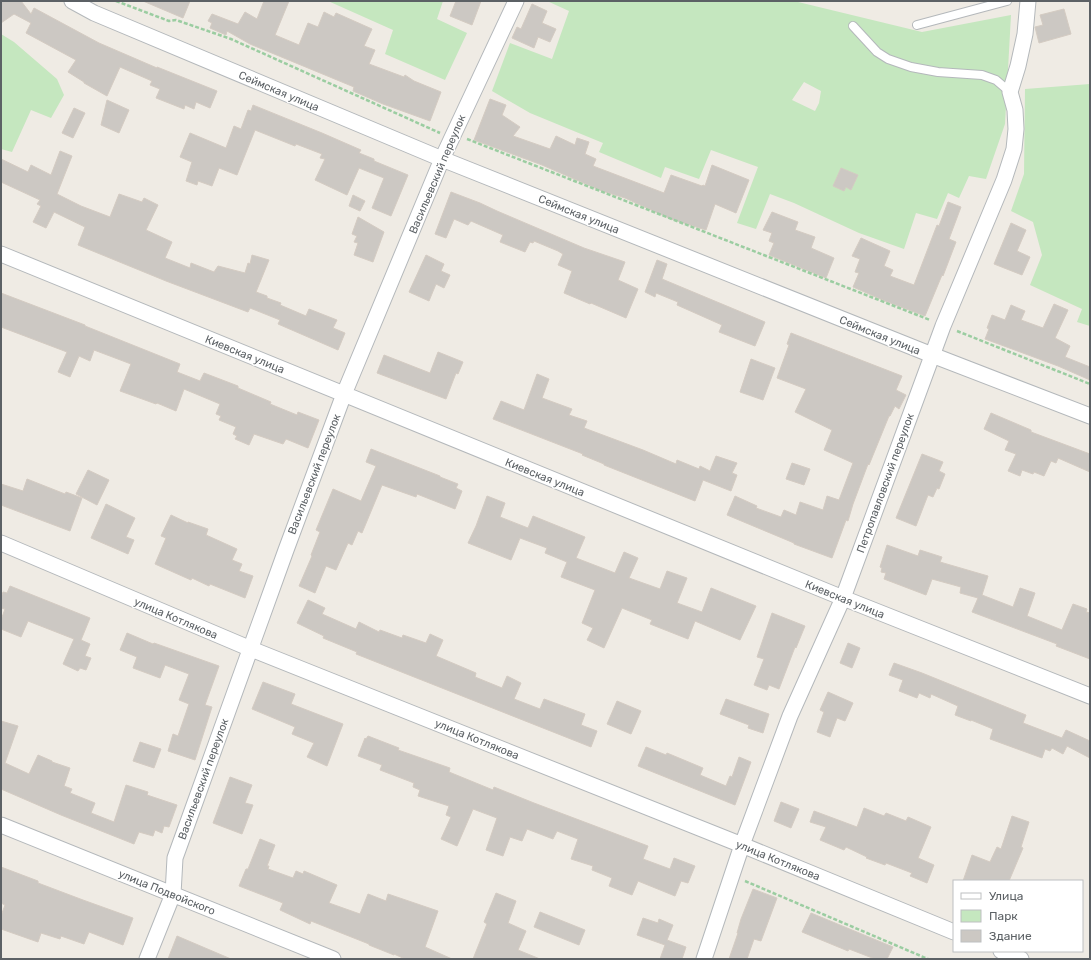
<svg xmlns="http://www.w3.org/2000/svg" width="1091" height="960" viewBox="0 0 1091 960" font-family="Rubik,sans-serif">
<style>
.green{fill:#c5e7bf;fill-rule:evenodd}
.building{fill:#ccc8c3;stroke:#d4cbc2}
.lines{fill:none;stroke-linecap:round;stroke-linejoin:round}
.lane-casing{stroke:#b4b8bb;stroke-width:10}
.street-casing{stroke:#b4b8bb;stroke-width:17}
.path{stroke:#9bcda1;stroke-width:2.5;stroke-dasharray:4 2;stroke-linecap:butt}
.lane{stroke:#fff;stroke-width:8}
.street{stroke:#fff;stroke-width:15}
.labels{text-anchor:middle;stroke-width:3;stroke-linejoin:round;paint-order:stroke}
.street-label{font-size:11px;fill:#5c6165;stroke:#fff}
</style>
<rect width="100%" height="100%" fill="#efebe4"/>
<path class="green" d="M328,1H443L437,19L467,33L445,80L385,54L393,30Z
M547,1H794L922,32L1011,15L1005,124L986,179L969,176L959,198L948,193L937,219L916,213L904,249L859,233L794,203L770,194L756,229L737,223L758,167L711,150L699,179L665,167L661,178L599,152L603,143L530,113L492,91L510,43L552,59L569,11ZM804,82L821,91L819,103L815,111L792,100Z
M1,34L14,42L57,79L64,95L51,118L31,110L12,152L1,149Z
M1090,84V326L1077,322L1082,309L1030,285L1042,255L1033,222L1011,211L1024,174L1025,89Z"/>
<path class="building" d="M1,1H21L31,14L34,8L99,43L157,68V67L217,91L210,108L196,102L194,109L185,105L184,109L156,98L160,89L150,85L152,81L120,67L107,96L84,83V82L68,72L76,60L26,33L31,23L14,14L1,23Z
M143,1H190L183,18Z
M264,1H289L275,35L299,45L308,23L318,27L324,12L334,17L336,13L372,29L364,46L375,50L369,64L404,77L405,75L414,81L441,92L430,121L383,104L353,91L354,87L250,44L227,31L226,35L210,28L212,23L208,21L212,14L238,24L245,12L257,19Z
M456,1H481L472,25L450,16Z
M532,4L547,11L542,23L556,29L550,42L538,37L534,48L512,38L517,27L521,29Z
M1064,9L1071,34L1039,43L1035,27L1043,25L1040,15Z
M490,99L506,105L502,115L520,127L513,136L550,149L556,136L575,145L577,138L589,142L585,154L596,159L593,166L664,193L671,175L702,186L703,185L705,186L712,165L749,180L736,213L715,204L706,230L671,219L625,198L602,191L542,165L474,140Z
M107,100L129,110L119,133L101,125Z
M253,105L322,133L361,150L359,153L374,159V161L408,175L391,216L372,208L384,178L359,168L347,195L315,180L325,159L320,158L322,154L296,144L295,146L255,130L237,175L219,168L212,186L198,181L197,185L186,181L192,162L180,157L190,133L226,148L234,126L241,129L248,110L251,111Z
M74,108L85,113L73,138L62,133Z
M60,151L72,156L57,194L81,206L110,217L119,194L142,202L144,198L158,205L146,230L172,242L165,258L190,268L191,263L214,272L218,266L245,273L248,263L250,264L252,255L269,260L256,292L267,296V298L281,303L280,305L306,316L309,309L337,320L333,328L345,333L338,350L278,324L280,320L250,308L248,312L166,281L78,245L85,227L54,212L46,228L33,222L41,206L37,204L40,200L1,182V159L28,172L31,165L51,175Z
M841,168L858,175L851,190L846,187L844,191L833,186Z
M451,192L480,203L497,211L584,248L625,262L618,280L638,289L626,318L591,303L590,304L564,293L572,271L558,265L563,254L558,251L534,241L533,243L530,242L525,252L500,242L503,235L471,221L468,225L454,219L446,238L435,234Z
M353,195L365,201L360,211L349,206Z
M948,202L961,207L949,239L956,242L943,276L942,275L925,316L885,301L853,287L859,273L855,272L860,259L852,256L861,238L890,251L884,266L893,270L890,276L914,285L937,225L939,226Z
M772,212L798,222L795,230L815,237L811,248L834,258L826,278L769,255L774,243L769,241L772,233L763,230Z
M358,217L384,232L373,262L354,255L358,243L354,242L357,236L352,234Z
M1011,223L1026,230L1017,251L1030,257L1022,275L994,264Z
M426,255L444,264L441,271L450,275L444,288L436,284L429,301L409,292Z
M657,260L667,264L662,279L765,322L755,346L719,332L722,325L677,305L678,302L656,293L655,297L645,292Z
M1,293L85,325V326L180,364L177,372L200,381L204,373L238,386V388L271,402L270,404L297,415L298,412L319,420L308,448L286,439L283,444L254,434L249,445L235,439L237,436L233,434L236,427L219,420L221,416L216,414L220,404L184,389L176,411L157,403L156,404L120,391L131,364L94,350L90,361L79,356L70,377L58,372L67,352L1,327Z
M1054,304L1068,310L1055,338L1070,346L1065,357L1090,367V380L1058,366L985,339L989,329L987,328L992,315L1005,320L1011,305L1025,311L1021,320L1043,328Z
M791,333L902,376L896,390L906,395L899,409L895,406L890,416H889L869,465L868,464L853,504L848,521L846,520L832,558L794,544V543L727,515L735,496L757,506L756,508L781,517L784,510L796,515L800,502L823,510L827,496L839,500L853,463L824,450L832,430L795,412L806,389L777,378L789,345L787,344Z
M438,352L463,362L458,374L456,373L446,399L377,373L384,355L430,373Z
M751,359L775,368L763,400L740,392Z
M537,374L549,379L542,398L572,409L569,415L587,421L584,428L643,450L676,464L677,460L699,469L700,466L710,471L716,456L737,463L732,473L737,475L731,491L703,480L695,501L604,465V464L582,455L583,454L493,419L501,401L524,410Z
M991,413L1031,430V432L1090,454V472L1058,458L1056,463L1051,461L1044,476L1034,472L1033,474L1022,470L1020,476L1008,471L1016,454L1005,450L1009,441L984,429Z
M371,449L440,476V477L458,484L456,488L462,491L455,509L417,494L416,497L382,485L362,533L358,531L352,545L348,543L336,570L326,566L315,593L299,586L312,556L311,555L320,532L316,530L333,489L361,501L376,466L366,462Z
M922,454L943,462L939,471L945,474L939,489L937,488L933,497L928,495L916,526L896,518Z
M792,463L810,469L804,485L786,479Z
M88,470L109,480L97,505L76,494Z
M27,479L65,494L66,492L82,498L70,531L1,505V484L23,491Z
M487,496L505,503L500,517L528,528L533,516L585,537L576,558L615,573L624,552L638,558L629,578L660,589L667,571L687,578L677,603L702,612L711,588L756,606L740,640L695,621L688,639L650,624L652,620L622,608L604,648L587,640L593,628L582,623L595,590L561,577L567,562L545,553L547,548L520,538L511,560L468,543L476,526Z
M106,504L135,518L126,537L134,540L128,554L91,538Z
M171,515L188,523V522L208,529L206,535L237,549L232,560L242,564L239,571L253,576L245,598L210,584L209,586L192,578L191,580L155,564L166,538L161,536Z
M887,545L918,556L920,550L942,557L940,562L988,576L982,595L1013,607L1020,588L1035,593L1027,616L1062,630L1073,604L1087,609L1086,612L1090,613V659L1056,646L1057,644L972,612L978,598L960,593L961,587L932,579L926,595L884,579L886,573L881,572L882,568L880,567Z
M10,586L90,618L81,640L90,644L85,656L91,658L86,670L80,668L78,671L63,664L74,639L28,621L21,637L1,629V620L5,609L1,608V598L3,592L7,593Z
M308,600L325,608L322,614L356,629L359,622L379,632L380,630L402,638L403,635L426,643L430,634L443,640L436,656L476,673L475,677L502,688L507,676L521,683L514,699L540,709L544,699L585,714L581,725L597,731L591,747L356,654L357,652L323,638L324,636L297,623Z
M772,613L805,626L796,648L795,647L779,689L769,685L767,690L754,685L764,659L757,657Z
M127,633L153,644L154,643L219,666L205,705L212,707L195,760L168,751L173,734L178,736L189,704L179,700L189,674L165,665L160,678L133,668L137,657L120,650Z
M848,643L860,648L852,668L840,663Z
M894,663L922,673L1026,715L1023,723L1062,738L1066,730L1090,741V758L1067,746L1063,754L1052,748L1050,751L1045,749L1042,758L990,739L993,729L971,720V721L955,715L958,706L931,694L930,698L919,693L917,698L899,691L903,680L889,675Z
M263,682L295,694L291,704L343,724L327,766L307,757L314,743L292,734L295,727L252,709Z
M828,692L853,703L845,721L837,718L830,737L817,732L824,712L820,710Z
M726,699L769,714L763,733L748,728L749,725L720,714Z
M617,701L641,711L631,734L607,724Z
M1,721L18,726L5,763L29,774L38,755L52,761V762L70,768L64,786L72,789L70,793L95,803L91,813L114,822L126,785L148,792L147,795L177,805L169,827L164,826L162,833L155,830L153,836L139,832L134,844L61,815L1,789Z
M368,736L399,748L398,750L450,768L449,772L493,790L494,787L534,803L648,846L643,859L670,869L674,858L695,866L688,883L681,881L675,896L638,881L632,895L609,886L612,878L592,870L593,866L571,859L578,839L557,831L553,839L527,829L522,841L510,837L503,856L486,850L497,818L473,809L457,846L441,839L451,817L446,815L449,806L418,796L420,790L413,787L414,783L380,770L382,765L358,756L365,738L366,739Z
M140,742L161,749L154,768L133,761Z
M646,747L666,755L667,753L703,768L700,775L726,786L730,776L732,777L739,757L751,762L735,805L638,766Z
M230,777L252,785L245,803L253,805L242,834L213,823Z
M781,802L799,809L791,828L774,821Z
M864,808L884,816L886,813L906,821L908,817L931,827L918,858L934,865L927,883L910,876L912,873L886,863L885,865L866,858L867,857L846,847L844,850L820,840L826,827L810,822L814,811L857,827Z
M1012,816L1029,822L1021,847L1023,848L1009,881H963L972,855L990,862L997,847L1001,849Z
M260,839L275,845L267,866H269L268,869L293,878L296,871L303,874L304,871L337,885L329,903L360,914L368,894L386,901L388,894L438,911L425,947L452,959H405L394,954V955L369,945V944L311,921L310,924L280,910L283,903L239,886L246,869H248Z
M1,867L38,881V883L83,900L133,918L123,945L89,932L84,944L61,936L60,939L41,933L38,942L1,929V916L5,905L1,903Z
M753,889L777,898L761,941L754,939L747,959H729L738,933H737L741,919Z
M496,893L516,901L508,923L526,931L518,950L540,959H473L487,924L484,922Z
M540,912L585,930L579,945L534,927Z
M811,913L893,947L887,959H875L849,949L848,951L802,932Z
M643,918L658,923L659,919L673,925L667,940L686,947L682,959H660L665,945L637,935Z
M177,936L231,959H168Z"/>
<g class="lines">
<g class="lane-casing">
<path id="lane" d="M917,25L1007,1
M853,26L877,52L888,59L911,67L938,72L982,75L996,80L1010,92"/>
</g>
<g class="street-casing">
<path id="street" d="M72,1L94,13L442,159L932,355L1090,416
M1,254L843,598L1090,696
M1,543L251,649L742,845L954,932
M1,825L333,959
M1001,951L1021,959
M147,959L173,894L175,858L286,550L344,394L442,159L516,1
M704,959L742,845L790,716L843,598L943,326L1004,180L1014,149L1016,129L1015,110L1010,92L1018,66L1025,34L1028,1"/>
</g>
<path class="path" d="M116,1L169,21L176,20L231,39L440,133
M467,139L930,320
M957,331L1090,384
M745,881L928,959"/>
<use href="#lane" class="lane"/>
<use href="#street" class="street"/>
</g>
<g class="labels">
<g class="street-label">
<text transform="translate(279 91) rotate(23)" y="4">Сеймская улица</text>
<text transform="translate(437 174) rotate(-67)" y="4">Васильевский переулок</text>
<text transform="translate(579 214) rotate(22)" y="4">Сеймская улица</text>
<text transform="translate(880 335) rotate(22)" y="4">Сеймская улица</text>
<text transform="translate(245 354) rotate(22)" y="4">Киевская улица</text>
<text transform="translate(314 474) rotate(-69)" y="4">Васильевский переулок</text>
<text transform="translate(545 477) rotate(22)" y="4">Киевская улица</text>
<text transform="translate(885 483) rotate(-70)" y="4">Петропавловский переулок</text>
<text transform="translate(845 599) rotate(22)" y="4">Киевская улица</text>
<text transform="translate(176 618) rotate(23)" y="4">улица Котлякова</text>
<text transform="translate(477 739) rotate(22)" y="4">улица Котлякова</text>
<text transform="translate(203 779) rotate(-70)" y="4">Васильевский переулок</text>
<text transform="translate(778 860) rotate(22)" y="4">улица Котлякова</text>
<text transform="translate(167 892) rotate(22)" y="4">улица Подвойского</text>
</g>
</g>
<rect width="1091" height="960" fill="none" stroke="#5c6165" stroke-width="4"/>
<rect x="953" y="880" width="130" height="72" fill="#ffffff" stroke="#bec0c1"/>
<rect x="961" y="893" width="20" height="6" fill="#ffffff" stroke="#bec0c1"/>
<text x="989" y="900" font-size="12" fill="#5c6165">Улица</text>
<rect x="961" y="910" width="20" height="12" fill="#c5e7bf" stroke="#bec0c1"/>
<text x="989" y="920" font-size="12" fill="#5c6165">Парк</text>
<rect x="961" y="930" width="20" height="12" fill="#ccc8c3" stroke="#bec0c1"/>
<text x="989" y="940" font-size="12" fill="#5c6165">Здание</text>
</svg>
